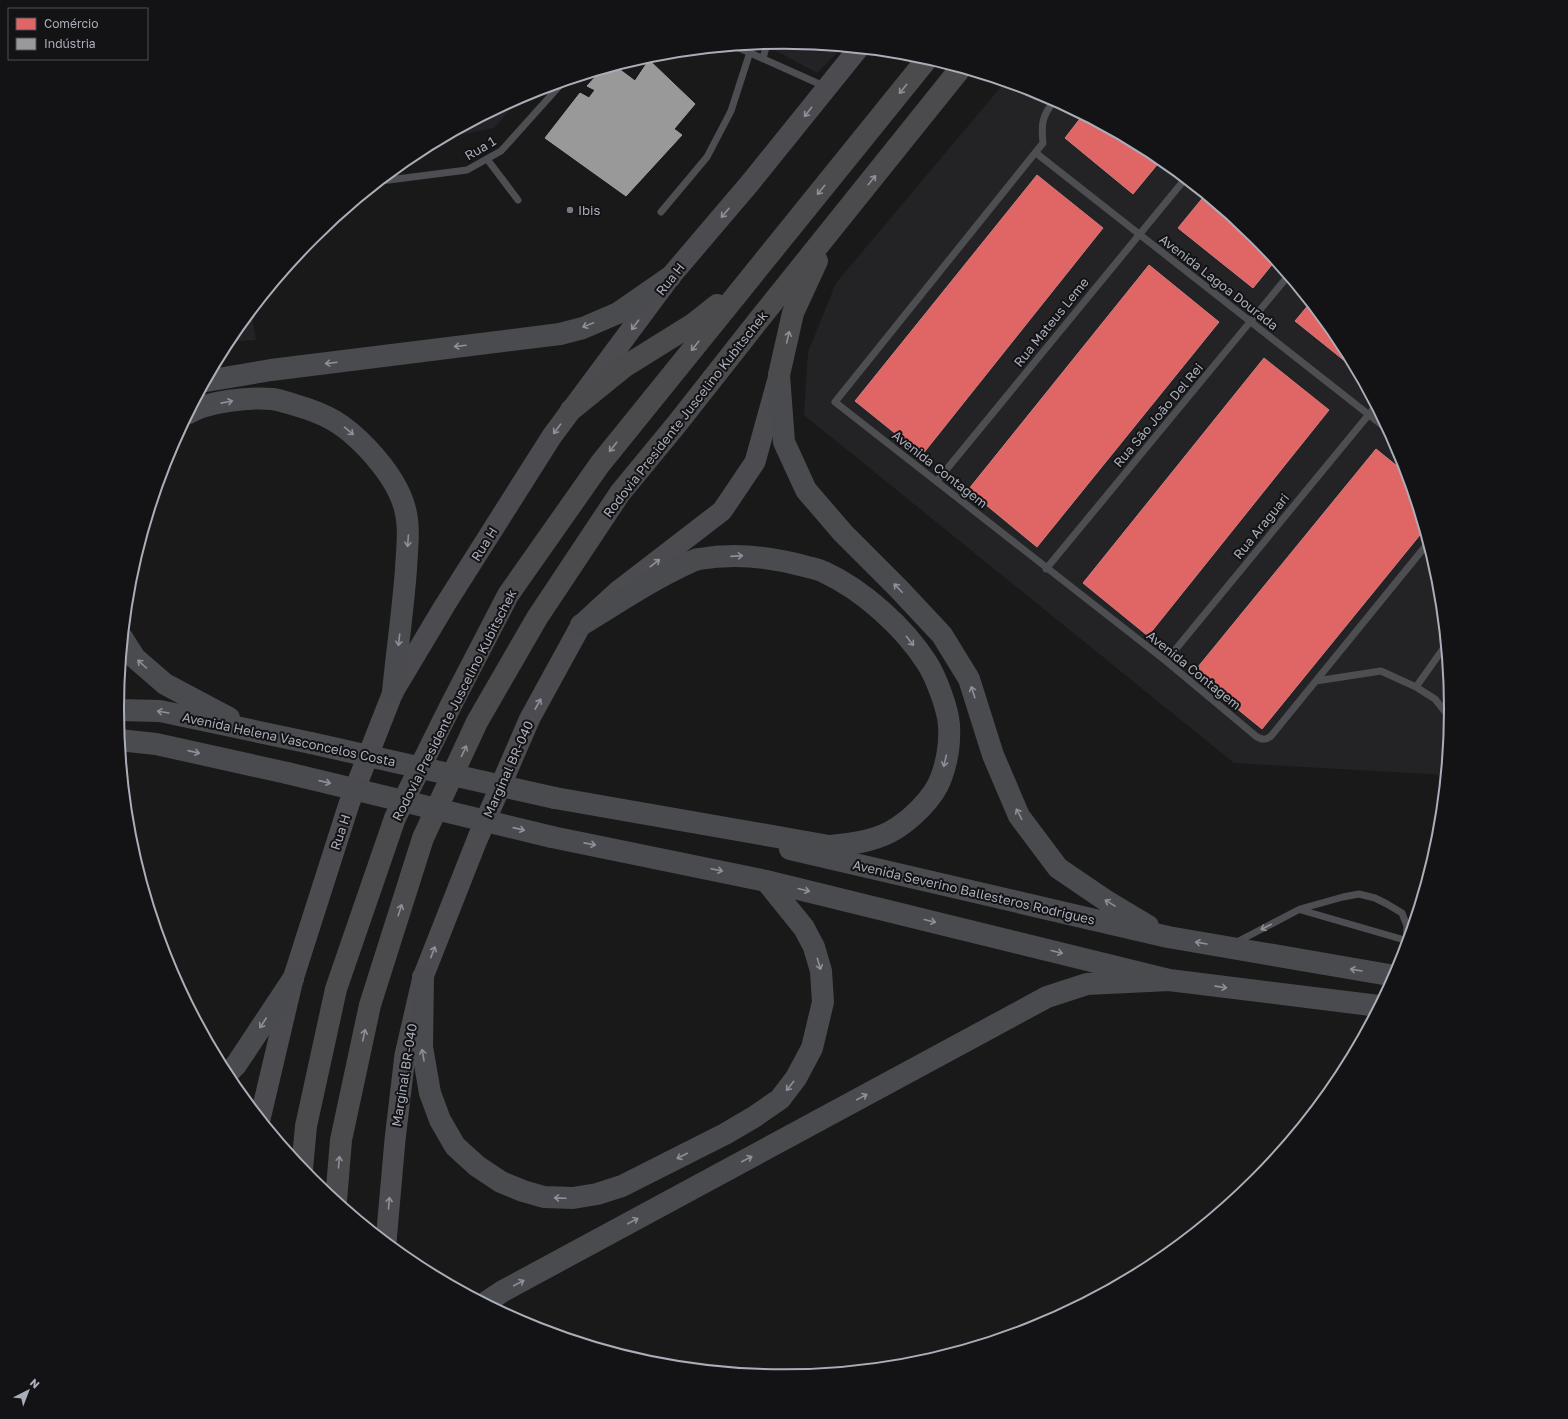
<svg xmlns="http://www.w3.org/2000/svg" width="1568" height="1419" viewBox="0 0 1568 1419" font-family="'Golos Text',sans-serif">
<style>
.built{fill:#232325}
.shops{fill:#e06666;stroke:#d07c7f}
.industry{fill:#999;stroke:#9e9fa3}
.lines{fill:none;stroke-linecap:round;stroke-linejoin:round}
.service{stroke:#4d4e52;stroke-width:7}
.secondary{stroke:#4c4c50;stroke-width:21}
.primary{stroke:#4a4b4e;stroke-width:22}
.trunk{stroke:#4a4b4e;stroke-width:22}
.motorway{stroke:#4b4b4e;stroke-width:22}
.trunk-bridge{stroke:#4a4b4e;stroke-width:22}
.oneway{stroke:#8e9099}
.oneway2{stroke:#8e919a}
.oneway3{stroke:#8d9099}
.poi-dot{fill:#777a81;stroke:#131315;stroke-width:1.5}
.labels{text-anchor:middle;stroke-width:4;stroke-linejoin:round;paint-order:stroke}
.street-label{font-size:13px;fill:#aaaeb9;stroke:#131315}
.poi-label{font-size:13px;fill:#aaaeb9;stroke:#131315;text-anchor:start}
.rim{fill:none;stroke:#aaaeb9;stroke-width:2}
</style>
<rect width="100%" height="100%" fill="#191919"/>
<path class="built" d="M784,42L842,48L817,73L763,44Z
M1005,82L1040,93L1155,155L1256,238L1339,339L1401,454L1439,580L1451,710L1445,775L1234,763L804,415L808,352L836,283Z
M523,96L494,128L444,138Z
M251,311L256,340L227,342L229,338Z"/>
<path class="shops" d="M1082,116L1155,155L1161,160L1133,194L1065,138Z
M1037,175L1103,228L922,455L855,401Z
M1205,195L1256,238L1275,261L1253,288L1178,228Z
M1149,265L1219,322L1037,547L968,490Z
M1310,303L1339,339L1356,370L1295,321Z
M1264,358L1329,410L1148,636L1083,583Z
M1376,449L1407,474L1424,530L1262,729L1193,673Z"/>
<path class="industry" d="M649,60L695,104L674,129L682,135L626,196L545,138L580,93L589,98L595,90L587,86L598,74L602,76L607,69L615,66L635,81Z"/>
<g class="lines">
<path class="service" d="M737,47L826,87
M763,58L767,44
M1054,101C1042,116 1041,124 1043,143L835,402L1166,661L1257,737C1263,740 1266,740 1271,736L1428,543
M1036,153L1387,429
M487,159L518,200
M381,181L467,170L501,151L563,82
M661,212L707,157L731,111L750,52
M937,481L1185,179
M1046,569L1288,276
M1166,661L1375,407
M1316,681L1381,671L1416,687L1435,699L1451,719
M1416,687L1445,646
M1301,910L1408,941
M1235,943L1300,909L1343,897L1359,894L1375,898L1387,904L1402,913L1407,926L1406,941"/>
<path class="secondary" d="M260,1119L293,979L349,804L393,692L445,605L552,436L670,277L750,183L858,49
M386,1242L395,1140L405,1055L423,977L477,840L530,718L581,625L618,591L722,511L755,462L778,379"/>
<path class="primary" d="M779,375L784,442L806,490L843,533L899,589L942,635L969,679L993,755L1019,816L1058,868L1108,902L1148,926
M790,849L1168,937L1395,976
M766,881L1169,980L1379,1006
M485,1303L503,1291L1047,997L1087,984L1169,980"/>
<path class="trunk" d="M206,381L271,370L560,334L583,328L618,313L670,277
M189,413C208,401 251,397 272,399C280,400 288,403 295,405C327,414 344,424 367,448C383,465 399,485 405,509C410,528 407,549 406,569C403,610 397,651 393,692
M123,639L135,658L165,684L229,718
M117,710L160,711L311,743
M119,740L156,744L287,773
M555,798L829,846C849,844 871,842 890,832C909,822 934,798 941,778C947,762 950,742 949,725C948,709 936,677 927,663C904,627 863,590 824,572C818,569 811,568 804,566C771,557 734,553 699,559C692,560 685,565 678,568C644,584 613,606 581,625
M423,977L422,1047L430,1093L440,1120L455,1146L477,1166L501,1182L523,1191L544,1197L573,1198L597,1194L622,1186L725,1134L754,1117L780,1099L796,1078L812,1048L823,1002L821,971L814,947L804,928L766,881L552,837
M226,1075L236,1065L293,979"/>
<path class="motorway" d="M779,375L793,313L817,261
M571,410L624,367L693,324L717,305
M302,1169L306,1126L336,989L395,818L450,707L508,595L600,464L927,59
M336,1201L341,1140L370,1005L423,838L477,722L537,618L620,493L676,425L757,322L960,69"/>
<path class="trunk-bridge" d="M311,743L555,798
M287,773L552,837"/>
</g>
<defs><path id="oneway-shaft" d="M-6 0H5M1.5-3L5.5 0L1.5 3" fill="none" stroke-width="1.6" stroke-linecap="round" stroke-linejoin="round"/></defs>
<g class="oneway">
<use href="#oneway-shaft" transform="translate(903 89) rotate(129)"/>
<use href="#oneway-shaft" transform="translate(872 180) rotate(-51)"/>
<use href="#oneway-shaft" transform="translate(821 190) rotate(129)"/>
<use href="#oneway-shaft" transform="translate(788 337) rotate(-77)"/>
<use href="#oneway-shaft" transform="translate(695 346) rotate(129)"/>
<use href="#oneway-shaft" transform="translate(613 447) rotate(129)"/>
<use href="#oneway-shaft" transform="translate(464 751) rotate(-65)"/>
<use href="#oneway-shaft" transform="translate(400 910) rotate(-72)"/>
<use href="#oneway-shaft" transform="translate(364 1035) rotate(-78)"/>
<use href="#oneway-shaft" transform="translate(339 1162) rotate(-85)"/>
</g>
<g class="oneway2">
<use href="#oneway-shaft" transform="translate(808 112) rotate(129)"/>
<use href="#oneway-shaft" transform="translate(725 213) rotate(130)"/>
<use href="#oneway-shaft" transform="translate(635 325) rotate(127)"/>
<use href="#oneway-shaft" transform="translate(557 429) rotate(127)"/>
<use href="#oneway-shaft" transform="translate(655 563) rotate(-38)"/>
<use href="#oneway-shaft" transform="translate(538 704) rotate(-61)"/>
<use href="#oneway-shaft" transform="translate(1266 927) rotate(153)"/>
<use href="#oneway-shaft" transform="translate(433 952) rotate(-69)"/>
<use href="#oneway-shaft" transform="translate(389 1203) rotate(-85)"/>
</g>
<g class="oneway3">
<use href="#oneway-shaft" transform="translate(588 325) rotate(158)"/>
<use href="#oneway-shaft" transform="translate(460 346) rotate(173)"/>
<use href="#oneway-shaft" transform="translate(331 363) rotate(173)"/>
<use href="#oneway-shaft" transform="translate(227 402) rotate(-11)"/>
<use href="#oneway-shaft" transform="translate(349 431) rotate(40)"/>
<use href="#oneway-shaft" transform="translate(408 541) rotate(94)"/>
<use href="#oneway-shaft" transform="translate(737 556) rotate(-4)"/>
<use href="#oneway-shaft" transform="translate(898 588) rotate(-134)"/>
<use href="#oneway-shaft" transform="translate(399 640) rotate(97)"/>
<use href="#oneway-shaft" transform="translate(910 641) rotate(52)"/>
<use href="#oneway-shaft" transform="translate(142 664) rotate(-138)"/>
<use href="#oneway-shaft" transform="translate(973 692) rotate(-108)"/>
<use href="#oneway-shaft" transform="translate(163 712) rotate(-171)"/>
<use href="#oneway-shaft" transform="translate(194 752) rotate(13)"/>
<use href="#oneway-shaft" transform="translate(945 761) rotate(103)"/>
<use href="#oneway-shaft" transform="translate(325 782) rotate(13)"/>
<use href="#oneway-shaft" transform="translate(1019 814) rotate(-118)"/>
<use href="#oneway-shaft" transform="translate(519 829) rotate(13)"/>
<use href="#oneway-shaft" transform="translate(590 844) rotate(11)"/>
<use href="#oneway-shaft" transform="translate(717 870) rotate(12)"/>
<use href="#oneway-shaft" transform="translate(804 890) rotate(14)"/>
<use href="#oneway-shaft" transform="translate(1110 903) rotate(-149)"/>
<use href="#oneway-shaft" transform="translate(930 921) rotate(14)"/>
<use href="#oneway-shaft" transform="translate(1201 943) rotate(-170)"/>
<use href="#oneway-shaft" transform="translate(1057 952) rotate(14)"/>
<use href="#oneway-shaft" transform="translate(819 964) rotate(73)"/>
<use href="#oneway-shaft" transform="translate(1356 970) rotate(-170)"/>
<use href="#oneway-shaft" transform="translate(1221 987) rotate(8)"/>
<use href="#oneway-shaft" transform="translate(263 1023) rotate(123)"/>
<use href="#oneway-shaft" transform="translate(423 1055) rotate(-100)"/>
<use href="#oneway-shaft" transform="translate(790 1086) rotate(128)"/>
<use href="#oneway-shaft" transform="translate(862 1097) rotate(-28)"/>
<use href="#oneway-shaft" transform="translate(682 1156) rotate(153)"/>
<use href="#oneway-shaft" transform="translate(747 1159) rotate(-28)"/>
<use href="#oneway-shaft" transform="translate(560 1198) rotate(-178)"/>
<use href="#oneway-shaft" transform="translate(633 1221) rotate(-28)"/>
<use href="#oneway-shaft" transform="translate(519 1283) rotate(-28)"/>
</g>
<circle class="poi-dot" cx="570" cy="210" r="4"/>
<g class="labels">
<g class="street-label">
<text transform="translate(480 148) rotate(-31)" y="5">Rua 1</text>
<text transform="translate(670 279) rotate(-52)" y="5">Rua H</text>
<text transform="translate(1219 282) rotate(38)" y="5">Avenida Lagoa Dourada</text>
<text transform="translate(1051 322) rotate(-51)" y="5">Rua Mateus Leme</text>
<text transform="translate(685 414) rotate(-52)" y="5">Rodovia Presidente Juscelino Kubitschek</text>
<text transform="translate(1158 415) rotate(-50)" y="5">Rua São João Del Rei</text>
<text transform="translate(940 469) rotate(38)" y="5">Avenida Contagem</text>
<text transform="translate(1261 526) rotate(-51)" y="5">Rua Araguari</text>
<text transform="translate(484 544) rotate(-58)" y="5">Rua H</text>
<text transform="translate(1194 670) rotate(39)" y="5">Avenida Contagem</text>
<text transform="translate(454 705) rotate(-63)" y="5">Rodovia Presidente Juscelino Kubitschek</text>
<text transform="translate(289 739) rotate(12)" y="5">Avenida Helena Vasconcelos Costa</text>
<text transform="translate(508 769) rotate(-66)" y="5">Marginal BR-040</text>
<text transform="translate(340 832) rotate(-72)" y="5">Rua H</text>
<text transform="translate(974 892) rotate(13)" y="5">Avenida Severino Ballesteros Rodrigues</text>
<text transform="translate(404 1075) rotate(-81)" y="5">Marginal BR-040</text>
</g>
<g class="poi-label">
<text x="578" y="215">Ibis</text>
</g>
</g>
<path d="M0 0H1568V1419H0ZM124 709a660 660 0 1 1 1320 0a660 660 0 1 1-1320 0Z" fill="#131315" fill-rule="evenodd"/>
<path class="rim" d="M124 709a660 660 0 1 1 1320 0a660 660 0 1 1-1320 0Z"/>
<rect x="8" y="8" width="140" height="52" fill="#131315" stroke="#4f5157"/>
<rect x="16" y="18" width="20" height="12" fill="#e06666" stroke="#4f5157"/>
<text x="44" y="28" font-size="12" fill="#aaaeb9">Comércio</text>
<rect x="16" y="38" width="20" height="12" fill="#999999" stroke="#4f5157"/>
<text x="44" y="48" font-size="12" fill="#aaaeb9">Indústria</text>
<g transform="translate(28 1391) rotate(42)" stroke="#131315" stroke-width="3" paint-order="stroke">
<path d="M0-3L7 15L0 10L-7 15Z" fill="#aaaeb9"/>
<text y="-6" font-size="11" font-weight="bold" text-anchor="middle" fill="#aaaeb9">N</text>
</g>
</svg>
